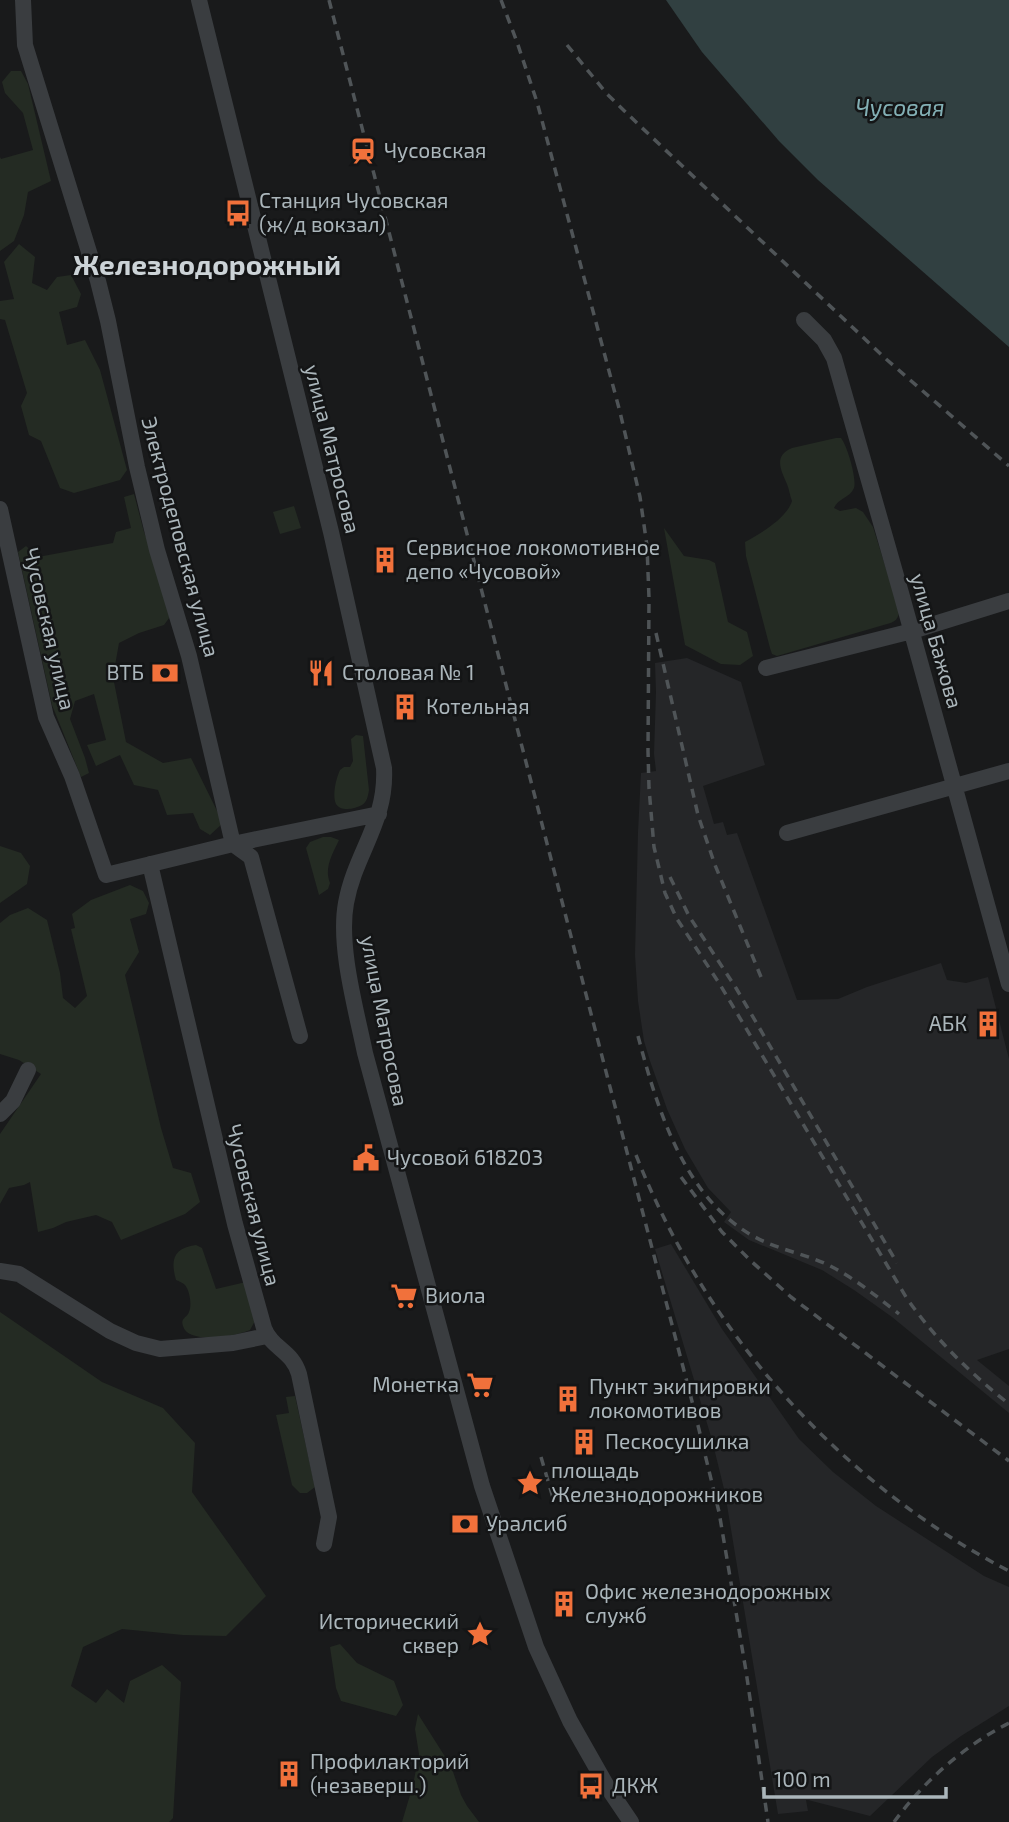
<svg xmlns="http://www.w3.org/2000/svg" width="1009" height="1822" viewBox="0 0 1009 1822" font-family="'Exo 2',sans-serif">
<style>
.built{fill:#252628}
.green{fill:#242b23}
.water{fill:#314041}
.lines{fill:none;stroke-linecap:round;stroke-linejoin:round}
.minor{stroke:#3a3d40;stroke-width:16}
.rail{stroke:#4f5457;stroke-width:3.5;stroke-dasharray:9 7;stroke-linecap:butt}
.labels{text-anchor:middle;stroke-width:5;stroke-linejoin:round;paint-order:stroke}
.poi-label{font-size:21px;fill:#abb6bb;stroke:#141516;text-anchor:start}
.street-label{font-size:21px;fill:#abb6bb;stroke:#141516}
.water-label{font-size:23px;font-style:italic;fill:#83b0b5;stroke:#141516}
.district-label{font-size:28px;font-weight:bold;fill:#ccd3d7;stroke:#141516}
</style>
<rect width="100%" height="100%" fill="#191a1b"/>
<path class="built" d="M687,658L741,682L765,765L703,786L714,824L723,822L727,835L737,833L797,1000L838,999L867,987L941,963L947,980L966,983L988,977L1009,1059V1349L977,1360L1009,1386V1413L892,1317L854,1290L822,1270L749,1240L724,1222L731,1212L708,1188L685,1149L667,1109L650,1061L644,1041L638,1001L635,955L638,832L641,773L656,771L654,754L656,692L655,663Z
M671,1244L722,1329L799,1439L833,1472L876,1506L984,1576L1009,1587V1706L961,1736L932,1757L870,1816L808,1800H806L808,1811L778,1814L725,1493L712,1440L655,1249Z"/>
<path class="green" d="M11,71H21L28,84L51,181L28,192L24,215L14,241L0,251V157L1,159L33,150L23,113L5,93L2,82Z
M19,244L35,257L32,283L47,290L57,277L71,275L81,294L77,307L59,312L67,345L85,340L100,370L127,470L120,480L74,493L60,488L41,441L29,435L21,406L27,393L5,320L0,319V301L14,299L4,262Z
M836,438H841C847,445 857,479 854,488C850,498 838,498 834,508L840,511L856,508L863,512L873,527L899,610C899,619 895,622 887,624L777,656L772,654L770,648L746,556L745,542C760,534 787,518 792,501C790,496 789,489 787,484C781,470 773,456 792,448Z
M134,494L144,532L168,591L172,614L164,625L139,633L119,643L113,677L126,742L163,763L191,758L223,823L210,835L200,829L193,813L167,815L158,790L134,785L120,755L96,766L87,745L106,740L94,694L75,701L70,719L85,758L89,773L81,777L52,705L18,552L26,546L38,557L113,543L116,532L131,528L124,497Z
M294,506L301,528L280,534L273,512Z
M664,528L684,556L709,560L715,563L728,622L747,632L753,656L740,665L721,664L685,645Z
M356,735L363,736L369,790C368,796 367,802 362,805C355,809 341,812 336,804C332,795 336,779 340,770L344,767H350L353,761L351,739Z
M323,837H331L339,840C332,855 324,868 330,883L328,889L319,895L306,848L310,842Z
M0,846L21,853L30,866L27,884L0,903Z
M130,885L143,891L149,903L146,914L130,919L139,952L125,975L161,1128L173,1168L191,1173L200,1202L185,1214L121,1240L112,1222L96,1215L66,1222L53,1228L38,1232L30,1182L24,1185L9,1188L0,1204V1134L41,1074L19,1060L0,1054V923L10,915L28,908L47,920L60,973L63,998L75,1008L87,996L71,929L75,928L72,914L91,900Z
M196,1245L202,1248L216,1289L246,1282L256,1319L250,1330C237,1336 188,1345 183,1326C180,1318 187,1318 189,1312C192,1306 190,1291 185,1285C183,1283 179,1281 176,1280C170,1259 174,1248 196,1245Z
M0,1312L102,1382L163,1408L195,1443L192,1492L266,1596L226,1636L183,1635L122,1629L83,1647L71,1686L96,1703L107,1689L124,1703L130,1681L162,1665L181,1682L173,1818L169,1822H0Z
M295,1396L315,1487L307,1493H300L292,1485L276,1415L289,1413L286,1397Z
M340,1644L357,1663L394,1681L403,1705L396,1716L341,1701L336,1688L330,1647Z
M418,1714L451,1766L461,1795L467,1806L479,1822H402L413,1785L419,1754L415,1729Z"/>
<path class="water" d="M666,0H1009V347L818,180L779,141L702,52Z"/>
<g class="lines">
<path class="minor" d="M23,0L25,45L98,281L108,321L137,467L157,550L189,656L233,844L251,857L300,1036
M199,0L331,532L384,768C387,822 355,853 346,903C338,946 356,1009 365,1053L482,1486L536,1647L570,1721L608,1788L631,1822
M804,320L824,340L834,358L901,593L1009,984
M0,509L46,717L72,776L106,875L233,844L379,814
M766,668L912,631L1009,601
M787,833L1009,771
M150,864L235,1224L264,1328C272,1349 292,1350 299,1374L329,1517L324,1544
M0,1114L13,1101L28,1070
M0,1271L19,1274L110,1331L136,1343L160,1349L233,1343L267,1336"/>
<path class="rail" d="M329,0L604,1064L694,1409L719,1512L746,1671L768,1822
M501,0L517,42L537,102L620,412L640,497L647,546L649,598L648,751L649,788L654,847L665,893L677,919L719,983L906,1297C935,1339 970,1373 1009,1404
M567,45L607,94L638,124L886,359L1009,466
M656,633L698,815L715,865L761,977
M670,877L689,916L736,988L897,1263
M638,1036C657,1108 684,1199 755,1237C777,1249 801,1253 824,1263C852,1276 875,1295 899,1314
M636,1155C706,1333 840,1483 1009,1571
M681,1177L722,1232L751,1261L791,1297L1009,1461
M541,1457L553,1498
M894,1822C924,1781 964,1746 1009,1723"/>
</g>
<defs>
<g id="station-bare" transform="scale(2.1)"><path d="M-3-6H3Q5-6 5-4V2Q5 4 3 4L4.5 6H3L1.5 4h-3L-3 6H-4.5L-3 4Q-5 4-5 2V-4Q-5-6-3-6ZM-3.5-4v3h7v-3ZM-3.5 1v1.5H-2V1ZM2 1v1.5H3.5V1Z" fill="#f1713b" stroke="#141516" stroke-width="2.5" paint-order="stroke"/></g>
<g id="bus-bare" transform="scale(2.1)"><path d="M-5-6H5V4H4V6H2V4H-2V6H-4V4H-5ZM-3.5-4V0h7V-4ZM-3.5 1.2v1.5H-2V1.2ZM2 1.2v1.5H3.5V1.2Z" fill="#f1713b" stroke="#141516" stroke-width="2.5" paint-order="stroke"/></g>
<g id="building-bare" transform="scale(2.1)"><path d="M-4-6H4V6H1V3H-1V6H-4ZM-2.5-4.3h1.7v1.8h-1.7ZM.8-4.3h1.7v1.8H.8ZM-2.5-1h1.7V.8h-1.7ZM.8-1h1.7V.8H.8Z" fill="#f1713b" stroke="#141516" stroke-width="2.5" paint-order="stroke"/></g>
<g id="bank-bare" transform="scale(2.1)"><path d="M-6-4H6V4H-6ZM0-2.3a2.3 2.3 0 1 0 0 4.6a2.3 2.3 0 1 0 0-4.6Z" fill="#f1713b" stroke="#141516" stroke-width="2.5" paint-order="stroke"/></g>
<g id="restaurant-bare" transform="scale(2.1)"><path d="M-5-6h1v4h1v-4h1v4h1v-4h1v5L-1.5 .5V6h-2V.5L-5-1ZM5-6V6H3V1.5H1.5Q1.5-4 5-6Z" fill="#f1713b" stroke="#141516" stroke-width="2.5" paint-order="stroke"/></g>
<g id="civic-bare" transform="scale(2.1)"><path d="M-.6-6.5H3V-4.5H.6V-3L4-1V1h2V6H-6V1h2V-1L-.6-3ZM-1.2 2.5V6h2.4V2.5Z" fill="#f1713b" stroke="#141516" stroke-width="2.5" paint-order="stroke"/></g>
<g id="supermarket-bare" transform="scale(2.1)"><path d="M-6-5.5h2.5l.6 2H6L4.5 2H-2.5L-4.4-4H-6ZM-1.5 3.2a1.3 1.3 0 1 0 .1 0ZM3 3.2a1.3 1.3 0 1 0 .1 0Z" fill="#f1713b" stroke="#141516" stroke-width="2.5" paint-order="stroke"/></g>
<g id="sight-bare" transform="scale(2.1)"><path d="M0-6L1.8-2.2L6-1.7L2.9 1.2L3.7 5.4L0 3.3L-3.7 5.4L-2.9 1.2L-6-1.7L-1.8-2.2Z" fill="#f1713b" stroke="#141516" stroke-width="2.5" paint-order="stroke"/></g>
</defs>
<g fill-rule="evenodd">
<use href="#station-bare" x="363" y="151"/>
<use href="#bus-bare" x="238" y="213"/>
<use href="#building-bare" x="385" y="560"/>
<use href="#bank-bare" x="165" y="673"/>
<use href="#restaurant-bare" x="321" y="673"/>
<use href="#building-bare" x="405" y="707"/>
<use href="#building-bare" x="988" y="1024"/>
<use href="#civic-bare" x="366" y="1158"/>
<use href="#supermarket-bare" x="404" y="1296"/>
<use href="#supermarket-bare" x="480" y="1385"/>
<use href="#building-bare" x="568" y="1399"/>
<use href="#building-bare" x="584" y="1442"/>
<use href="#sight-bare" x="530" y="1483"/>
<use href="#bank-bare" x="465" y="1524"/>
<use href="#building-bare" x="564" y="1604"/>
<use href="#sight-bare" x="480" y="1634"/>
<use href="#building-bare" x="289" y="1774"/>
<use href="#bus-bare" x="591" y="1786"/>
</g>
<g class="labels">
<g class="poi-label">
<text x="384" y="158">Чусовская</text>
<text x="259" y="208">Станция Чусовская<tspan x="259" dy="24">(ж/д вокзал)</tspan></text>
<text x="406" y="555">Сервисное локомотивное<tspan x="406" dy="24">депо «Чусовой»</tspan></text>
<text x="144" y="680" text-anchor="end">ВТБ</text>
<text x="342" y="680">Столовая № 1</text>
<text x="426" y="714">Котельная</text>
<text x="967" y="1031" text-anchor="end">АБК</text>
<text x="387" y="1165">Чусовой 618203</text>
<text x="425" y="1303">Виола</text>
<text x="459" y="1392" text-anchor="end">Монетка</text>
<text x="589" y="1394">Пункт экипировки<tspan x="589" dy="24">локомотивов</tspan></text>
<text x="605" y="1449">Пескосушилка</text>
<text x="551" y="1478">площадь<tspan x="551" dy="24">Железнодорожников</tspan></text>
<text x="486" y="1531">Уралсиб</text>
<text x="585" y="1599">Офис железнодорожных<tspan x="585" dy="24">служб</tspan></text>
<text x="459" y="1629" text-anchor="end">Исторический<tspan x="459" dy="24">сквер</tspan></text>
<text x="310" y="1769">Профилакторий<tspan x="310" dy="24">(незаверш.)</tspan></text>
<text x="612" y="1793">ДКЖ</text>
</g>
<g class="street-label">
<text transform="translate(332 449) rotate(76)" y="7">улица Матросова</text>
<text transform="translate(180 537) rotate(75)" y="7">Электродеповская улица</text>
<text transform="translate(49 629) rotate(77)" y="7">Чусовская улица</text>
<text transform="translate(936 641) rotate(74)" y="7">улица Бажова</text>
<text transform="translate(384 1021) rotate(79)" y="7">улица Матросова</text>
<text transform="translate(253 1205) rotate(76)" y="7">Чусовская улица</text>
</g>
<g class="water-label">
<text x="900" y="116">Чусовая</text>
</g>
<g class="district-label">
<text x="207" y="275">Железнодорожный</text>
</g>
</g>
<path d="M764 1787v10h182v-10" fill="none" stroke="#abb6bb" stroke-width="3.5"/>
<text x="774" y="1787" font-size="21" fill="#abb6bb" stroke="#141516" stroke-width="5" paint-order="stroke">100 m</text>
</svg>
